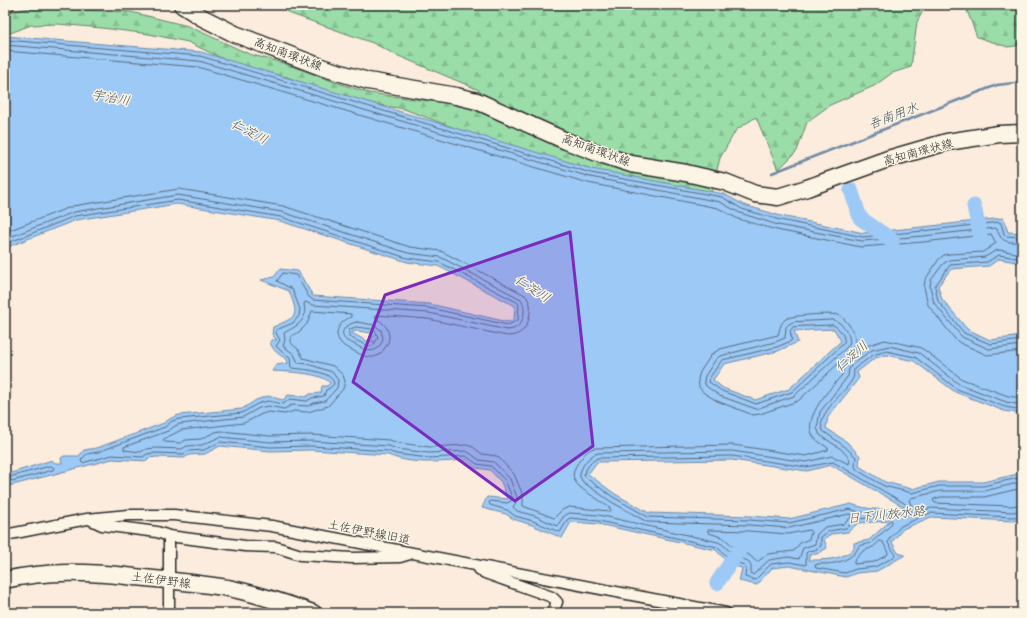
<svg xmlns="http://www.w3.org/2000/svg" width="1027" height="618" viewBox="0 0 1027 618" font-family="Mali,'Klee One',sans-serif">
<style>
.forest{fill:url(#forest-firs);stroke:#62846a}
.water{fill:#9cc9f6;stroke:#6f8aa5;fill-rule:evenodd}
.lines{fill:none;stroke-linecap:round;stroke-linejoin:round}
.shore{stroke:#586a7c;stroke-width:1}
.stream{stroke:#6f8aa5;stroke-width:2.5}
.river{stroke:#9cc9f6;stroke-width:15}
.minor-casing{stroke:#2b2b2b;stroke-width:13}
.primary-casing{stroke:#2b2b2b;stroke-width:19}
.minor{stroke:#fcf5e5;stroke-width:10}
.primary{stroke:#fcf5e5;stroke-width:16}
.marked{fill:#7b2cbf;fill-opacity:0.2;stroke:#7b2cbf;stroke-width:3;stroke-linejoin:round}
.labels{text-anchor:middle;stroke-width:3;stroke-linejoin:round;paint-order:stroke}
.street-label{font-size:12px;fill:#2b2b2b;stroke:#fcf5e5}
.water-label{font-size:13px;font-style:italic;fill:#47525e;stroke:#fcf5e5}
</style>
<defs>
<pattern id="forest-firs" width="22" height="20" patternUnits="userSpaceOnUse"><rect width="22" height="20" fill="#9adda8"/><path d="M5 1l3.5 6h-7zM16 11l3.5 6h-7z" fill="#85be91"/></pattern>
</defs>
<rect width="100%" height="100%" fill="#fbecdd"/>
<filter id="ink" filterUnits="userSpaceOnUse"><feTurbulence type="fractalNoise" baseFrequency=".025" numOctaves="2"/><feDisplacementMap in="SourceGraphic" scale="8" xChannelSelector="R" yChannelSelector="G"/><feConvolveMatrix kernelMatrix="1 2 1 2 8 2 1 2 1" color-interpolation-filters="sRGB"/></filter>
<g filter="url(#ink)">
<path class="forest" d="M277,5H583L586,9L612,7L614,5H926L917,22L911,67L892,73L874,86L830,105L807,122L797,151L778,170L756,117L736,130L720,158L711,193L680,195L468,133L404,109L349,100L287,77L267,74L240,67L188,42L149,34L102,28L58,24L31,25L5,35V13L29,8L131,12L188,26L249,54L283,63L335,82L369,93L475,107L479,90L394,54L373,43L291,14Z
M965,5H1022V45L1008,47L977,37Z"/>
<path class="water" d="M5,36L201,52L592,169L724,194L744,205L781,216L864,233L922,227L1003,218L1008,232L1022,233V263L999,259L989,266L951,269L938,286L942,299L967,329L990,340L1022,336V414L1004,411L955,392L914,361L887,355L875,358L857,372L859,378L828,417L826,428L847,442L860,456L859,466L885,482L912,489L939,482H983L1022,473V519L1013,521L931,517L903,529L892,542L898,553L905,555L877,571L857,573L846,577L789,566L772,568L757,585L739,581L742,568L730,565L716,550L598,524L571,522L562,538L532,525L513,519L506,514L482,508L487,497L508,499L501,482L490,470L476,468L466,460C440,462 412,465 388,455L311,450L270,451L220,446L205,454L189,455L184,458L157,457L148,458L147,461L112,459L5,487V475L52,460L55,463H62L61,458L64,456H79L84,450L97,448L164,423L171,418L179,415L242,409L256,400L268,396L283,400L288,395L306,397L310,394L321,393L322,386H327L330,383C321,372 286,372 272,371L276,365L288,363L287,359C279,355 273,351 270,342L271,340H277L272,335L273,327C298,316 299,317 289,291L261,280L274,277L280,269L298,271L313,296L430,304L508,322L514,319L515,306L438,266L407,262L280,221L177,204L76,220L5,248ZM834,329L841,341L789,389L755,400L723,388L713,380L724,364L778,351L798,342L794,331ZM357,331L371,333L374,337L370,338L371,340L375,342C366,342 360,337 352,333V332ZM732,460L807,471L831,465L904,507C888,511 867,510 851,504L789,519L750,516L649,513L615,494L588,474L597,462ZM890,521L869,540L854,543V548C843,560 824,560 809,560V555L817,554L827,548L824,539L831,534L848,532L858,523Z"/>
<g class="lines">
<path class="shore" d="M5,40L200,56L591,173L722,197L742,209L780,220L863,237L923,231L999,222L1001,223L1004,234L1006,236L1022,237
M5,45L199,61L590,177L720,202L740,213L778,225L862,241L923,236L995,228L997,229C1002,244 1008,242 1022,242
M5,51L198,67L588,183L718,208L738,219L777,230L861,247L924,242L991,234L996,243L983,252L950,254L944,255L939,259L925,280L924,287L928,305L955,339L960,343L987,355L1022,351
M5,232L73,206L179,189L283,206L410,247L441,251L525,295C530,301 531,306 530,313C528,327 522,336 507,336L428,319L376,315L375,316V318C383,322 389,328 389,337C389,342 387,345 384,349C375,363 363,356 352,350C348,348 344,347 341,343C332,333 340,321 351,317V314L312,311L307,324L299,332L291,336V343L299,350L303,358L333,366L343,375L345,381L343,389L328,406L308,412L294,411L285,414L268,412L262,414L244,423L181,430L164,439L163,441L165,442L180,443L186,440L201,439L215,432L221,431L270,436L311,435L389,440L399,443L430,447L467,445L473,447L482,454L497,456L514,474L523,495V506L554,518L562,510L569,507L609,511L611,510L610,508C604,504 598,499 591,495C576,485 566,478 580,460C584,455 587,450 594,448L733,445L806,456L828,450V448C823,444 816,441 813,436C802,417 831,388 842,375L843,368L845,362L844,360H842L798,401L760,414L753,415L717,401L704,393L699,387L698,379L700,372L712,354L720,349L778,335C780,329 780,323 786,319C791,315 831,313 838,315C843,317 846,321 849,325C857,338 859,344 848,355L849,358L869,345L885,340L918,347L923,349L962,379L1008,396L1022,398
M5,239L74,212L178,195L282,212L408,253L440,257L521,299C524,304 524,307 524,312C523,323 519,329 507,330L429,313L313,305L305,302L304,304C308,322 296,326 284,333L285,340L283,346L294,354L298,363L308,364L332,372L338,380L337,388L325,401L314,403L308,406L292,405L284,409L268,406L259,408L243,417L180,424L175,426L168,431L124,447V450L141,452L146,449L156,448L182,449L187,446L202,445L220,437L270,442L311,441L389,446L397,449L429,453L466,451L470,453L479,460L494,462L510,479L517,497L516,502L513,507L517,511L535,516L557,526L564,516L569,513L599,515L718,542L722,544L735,556L748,561L751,566V573L753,575L769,560L788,557L799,559L803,548L815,544L817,534L825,527L844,524L851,517L852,515L849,514L789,528L749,525L647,522L610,501L583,482L580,477C579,468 589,455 598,453L732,451L806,462L832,456L849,464L850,459L841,449L820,435L817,428L820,412L848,376L849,369L852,364L872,350L889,346L919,353L959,384L1006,402L1022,405
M5,244L75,216L178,200L281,217L407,258L439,262L517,302L519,305L518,320L508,325L429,308L313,300L309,297L296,275L283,273L277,281L292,289L300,309L299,316L293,323L276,330V333L280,340L276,346L282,352L290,357L291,368C302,369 333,371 334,384L330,388L326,390L324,396L312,398L307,401L290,399L283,404L268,401L257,404L242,413L179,419L172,421L165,427L98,452L87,454L81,460L82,463L112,455L143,457L147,454L156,453L183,454L188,451L204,450L220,442L270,447L311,446L388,451L396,454L429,458L466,456L477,464L491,466L505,480L512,497L511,501L507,503L490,501L489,503L490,505L507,510L515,516L533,521L559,532L561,531L567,520L570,518L599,521L717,547L732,561L744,565L746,569L745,577L755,580L771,564L789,562L806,565V553L809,551L815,550L821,546V537L829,531L846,528L857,519L884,517L886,514L859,512L850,509L789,523L749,520L648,517L613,497L586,478L584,475C585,469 592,460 598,458L732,456L806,467L833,462L904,503L907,506L904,512L889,514L888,516L892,521L891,525L871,543L859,546C854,559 839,563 827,564C823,564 819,563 815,565L816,568L845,573L856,569L875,567L894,557L895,554L888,543L889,539L901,526L930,513L1013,517L1022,516
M1022,254L999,250L995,251L985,257L949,260L943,264L931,280L930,286L934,303L962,337L989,349L1022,345
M1022,259L999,255L987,262L950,265L935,286L938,301L964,333L990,344L1022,340
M833,320C843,322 852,336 849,345L794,396L756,409L720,396L706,386L704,381L705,376L716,359L720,356L775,342L785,338L786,327L789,324L793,322Z
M357,322L374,325L381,330L383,339C377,355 368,352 356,345C353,343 350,343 347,341C336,332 348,323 357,322Z
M833,325C839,327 846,337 844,343L792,392L756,404L722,391L709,382L710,377L722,360L777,347L791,341L792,339L790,331L793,327Z
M356,327L372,329L376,332L378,338C376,340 375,345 372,346C368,347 353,339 350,337C348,334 349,333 349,330Z
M1022,410L1005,407L957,389L915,357L886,351L873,355L854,369C853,372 855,375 853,378C847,392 814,414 823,431L844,446L856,457L855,466L857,470L884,486L912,493L939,486H983L1022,477
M51,466L54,468L53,470L12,481L10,479V477L13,476Z
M1022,482L984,491H940L911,498L909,500L912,507L910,514L912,515L931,508L1013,512L1022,510
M1022,488L984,497H941L934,499L933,500L935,503L1012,506L1022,504
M708,530L749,531L788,534L809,530L811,532L809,539L800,543L794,551L768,554L757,562L749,555L738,551L724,538L709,533Z
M880,541L883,542L888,553L887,555L874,562L854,564V561L863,551L873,547Z"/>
<path class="stream" d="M772,173L997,85L1022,82"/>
<path class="river" d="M851,190L860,218L892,240V245
M974,206L981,240
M717,583L741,547"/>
<g class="minor-casing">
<path id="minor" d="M5,7L9,5
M89,519L102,525L157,532L169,536L245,546L276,547L301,555L352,558L400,557L410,554
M5,535L87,519L128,515H174L272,526L726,613
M479,569L485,573L552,597L557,602L553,613
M169,613V536"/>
</g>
<g class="primary-casing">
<path id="primary" d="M182,5L201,17L235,34L324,68L368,81L456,96L477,101L566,141L600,154L631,164L686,173L725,182L755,194L778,197L807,188L888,159L947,142L999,134L1022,133
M5,580C48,570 91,572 135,577C166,580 198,583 228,588C257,594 285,603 313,613"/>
</g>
<use href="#minor" class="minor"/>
<use href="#primary" class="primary"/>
</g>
</g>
<path class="marked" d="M570,232L593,446L515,501L353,382L385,295Z"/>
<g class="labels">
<g class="street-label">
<text transform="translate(288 54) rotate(21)" y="4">高知南環状線</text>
<text transform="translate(596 150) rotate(20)" y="4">高知南環状線</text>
<text transform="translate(918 152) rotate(-15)" y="4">高知南環状線</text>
<text transform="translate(369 532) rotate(11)" y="4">土佐伊野線旧道</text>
<text transform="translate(161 580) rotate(7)" y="4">土佐伊野線</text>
</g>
<g class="water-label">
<text transform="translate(111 97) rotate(10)" y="5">宇治川</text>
<text transform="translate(893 115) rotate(-21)" y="5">吾南用水</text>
<text transform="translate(250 131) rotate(27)" y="5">仁淀川</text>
<text transform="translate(533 288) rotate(33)" y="5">仁淀川</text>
<text transform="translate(851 356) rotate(-42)" y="5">仁淀川</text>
<text transform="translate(886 514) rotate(-6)" y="5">日下川放水路</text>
</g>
</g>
<rect width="1027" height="618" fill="none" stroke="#fcf5e5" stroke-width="20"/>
<rect x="10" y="10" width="1007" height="598" fill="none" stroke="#2b2b2b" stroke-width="1.5" filter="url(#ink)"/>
</svg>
